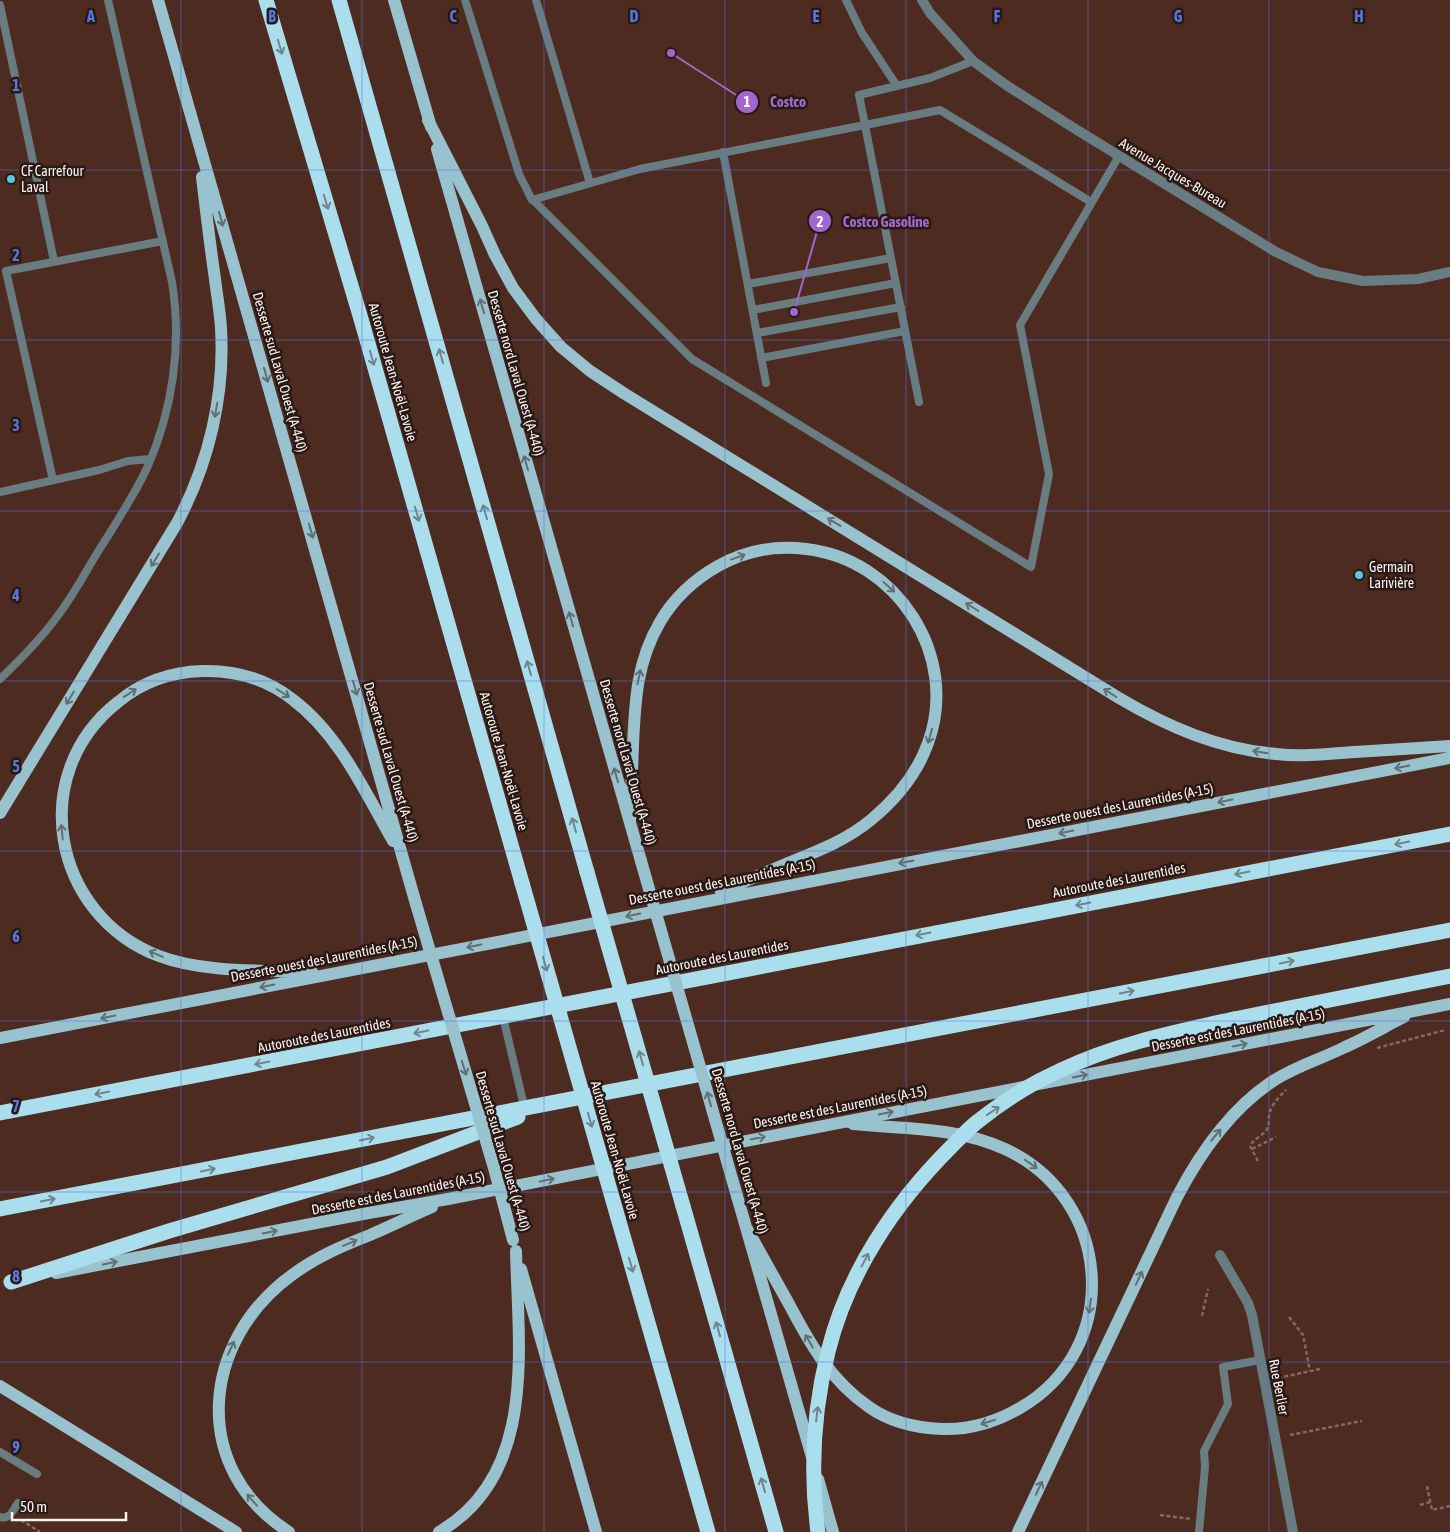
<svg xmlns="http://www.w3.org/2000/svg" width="1450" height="1532" viewBox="0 0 1450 1532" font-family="'Asap Condensed',sans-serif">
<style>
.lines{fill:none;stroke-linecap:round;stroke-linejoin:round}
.path{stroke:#856961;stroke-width:2.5;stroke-dasharray:4 2.5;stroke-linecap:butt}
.lane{stroke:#687c82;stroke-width:8}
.street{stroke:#687c82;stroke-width:10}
.primary{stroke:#99c2cf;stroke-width:12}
.highway{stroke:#abdeed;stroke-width:15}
.primary-bridge{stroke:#99c2cf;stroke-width:12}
.highway-bridge{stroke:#abdeed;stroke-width:15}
.oneway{stroke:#70858b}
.oneway2{stroke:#616e72}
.grid{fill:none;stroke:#5577de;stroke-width:1;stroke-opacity:0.55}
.poi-dot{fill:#59c8e5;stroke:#291914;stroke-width:2}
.labels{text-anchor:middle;stroke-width:5;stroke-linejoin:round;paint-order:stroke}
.poi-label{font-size:14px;fill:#fcf2f0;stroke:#291914;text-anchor:start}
.street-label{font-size:14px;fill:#fcf2f0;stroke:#291914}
.grid-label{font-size:16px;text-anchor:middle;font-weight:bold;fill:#5577de;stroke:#291914;stroke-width:5;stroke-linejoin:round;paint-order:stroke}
.leader{fill:none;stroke:#a267ce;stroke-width:2}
.callout-dot{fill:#a267ce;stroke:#291914;stroke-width:2}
.mark-label{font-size:15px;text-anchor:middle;font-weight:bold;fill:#fff}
.callout-label{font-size:15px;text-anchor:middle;font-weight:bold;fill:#a267ce;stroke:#291914;stroke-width:5;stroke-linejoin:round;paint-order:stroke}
</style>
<rect width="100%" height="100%" fill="#4e2b20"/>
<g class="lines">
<path class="path" d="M1377,1048L1445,1030
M1252,1149L1276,1137
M1258,1161L1250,1146C1254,1138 1263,1136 1267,1129C1270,1125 1268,1122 1269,1117C1269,1107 1279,1097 1286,1090
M1202,1316L1208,1289
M1289,1317L1303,1335L1310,1371
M1278,1378L1320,1369
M1290,1435L1362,1421
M1427,1486L1432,1510L1450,1506
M1420,1505L1430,1502
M1160,1515L1191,1519
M21,1520L40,1532"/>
<path class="lane" d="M465,0L519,174L532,200L640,169L865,125L859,95L930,78L973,61
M536,0L590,183
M846,0L862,33L897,86
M0,5L54,261
M723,152L766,383
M532,199L692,359L1031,567L1049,474L1020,325L1119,156
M748,284L891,258
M753,310L896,283
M757,333L901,307
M761,358L905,331
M919,402L865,125L940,110L1091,202
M53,480L6,271L163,241
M0,492L99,470L128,461L150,459
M0,679C21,659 42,638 59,614C74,594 86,571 99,550C116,523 134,496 147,468C173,410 182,344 172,282L108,0
M503,1017L525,1110
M0,1452L37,1474
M0,1517C10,1520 13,1510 18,1503
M1199,1532L1205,1467L1204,1451L1228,1404L1223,1367L1260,1360"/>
<path class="street" d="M922,0L930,13L973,61L1006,85L1077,130L1276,252L1318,272L1363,281L1418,279L1450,272
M1220,1255L1248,1303L1252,1315L1293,1532"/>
<path class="primary" d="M158,0L416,904
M394,0L431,127
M428,120L482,226L495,255L513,288L536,319L561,347L590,371L625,394L1119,698C1168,727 1219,749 1276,754C1302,757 1329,754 1355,752C1387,750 1418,748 1450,746
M437,149L641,861
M0,813L177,523C209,463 225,395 221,328C220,312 217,295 215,279C210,245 206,211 202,177
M630,822C631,796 632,770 633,745C635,700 637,661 660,622C674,598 695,579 718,566C745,551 775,545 806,549C897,559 960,656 928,743C917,774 896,799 872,819C847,840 818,851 788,863C765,873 743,882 721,892
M312,972C265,970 203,973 159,956C52,915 26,774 118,702C142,682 171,672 202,671C235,670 266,679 292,699C339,734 365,792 393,841
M0,1038L1450,758
M737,1196L812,1457
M747,1229C761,1254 775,1279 789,1304C810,1344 831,1381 869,1407C890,1422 917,1428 942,1429C969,1430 996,1422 1020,1408C1124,1348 1112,1198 1005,1149C958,1127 904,1129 853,1124
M521,1269L596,1532
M56,1273L363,1214L448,1199L1450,1004
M0,1386L236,1532
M818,1479L833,1532
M289,1532C189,1468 201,1341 292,1275C316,1257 342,1246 370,1235C391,1226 411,1216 432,1207
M439,1532C538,1475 518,1347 516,1251
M1018,1532L1177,1197C1200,1153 1229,1111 1270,1083C1293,1067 1319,1060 1343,1048C1364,1039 1384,1027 1404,1017"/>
<path class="highway" d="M266,0L361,319L522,883
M339,0L587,872
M1234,1019L1450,976
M0,1113L1450,834
M683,1206L776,1532
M0,1209L1450,930
M618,1218L708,1532
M11,1282L169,1231L387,1167L518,1117"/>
<path class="primary-bridge" d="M641,861L737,1196
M416,904L494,1168L513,1240"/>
<path class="highway-bridge" d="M587,872L683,1206
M522,883L618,1218
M818,1532C810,1472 813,1412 828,1352C847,1274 894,1204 950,1148C959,1139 968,1129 977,1122C1002,1102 1032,1083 1061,1070C1116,1044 1175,1032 1234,1019"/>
</g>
<defs><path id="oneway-shaft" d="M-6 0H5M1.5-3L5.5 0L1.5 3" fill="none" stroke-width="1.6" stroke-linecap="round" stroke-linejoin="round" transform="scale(1.25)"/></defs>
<g class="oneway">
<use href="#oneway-shaft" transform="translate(280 47) rotate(73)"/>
<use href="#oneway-shaft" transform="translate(326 202) rotate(73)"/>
<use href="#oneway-shaft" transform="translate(441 356) rotate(-106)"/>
<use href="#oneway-shaft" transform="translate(372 358) rotate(74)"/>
<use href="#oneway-shaft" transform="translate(485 512) rotate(-106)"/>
<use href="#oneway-shaft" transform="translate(417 514) rotate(74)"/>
<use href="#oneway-shaft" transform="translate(529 668) rotate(-106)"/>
<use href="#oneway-shaft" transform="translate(574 825) rotate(-106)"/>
<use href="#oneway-shaft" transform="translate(1402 843) rotate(169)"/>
<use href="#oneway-shaft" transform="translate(1242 873) rotate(169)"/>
<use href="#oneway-shaft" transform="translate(1083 904) rotate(169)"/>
<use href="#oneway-shaft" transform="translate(923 934) rotate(169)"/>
<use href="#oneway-shaft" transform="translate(1287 962) rotate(-11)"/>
<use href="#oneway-shaft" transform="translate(545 964) rotate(74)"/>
<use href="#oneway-shaft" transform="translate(1127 992) rotate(-11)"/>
<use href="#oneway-shaft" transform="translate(421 1032) rotate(169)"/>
<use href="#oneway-shaft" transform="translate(641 1058) rotate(-106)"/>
<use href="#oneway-shaft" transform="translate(262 1063) rotate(169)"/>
<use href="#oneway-shaft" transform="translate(102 1093) rotate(169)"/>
<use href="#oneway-shaft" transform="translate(993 1111) rotate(-34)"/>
<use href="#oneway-shaft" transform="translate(590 1120) rotate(74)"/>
<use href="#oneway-shaft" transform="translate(367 1139) rotate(-11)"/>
<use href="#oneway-shaft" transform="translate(208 1170) rotate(-11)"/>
<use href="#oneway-shaft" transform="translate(48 1200) rotate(-11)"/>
<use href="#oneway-shaft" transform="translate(865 1260) rotate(-62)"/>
<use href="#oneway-shaft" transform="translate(631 1265) rotate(74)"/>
<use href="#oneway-shaft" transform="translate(718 1329) rotate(-106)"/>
<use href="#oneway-shaft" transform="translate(817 1414) rotate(-83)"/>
<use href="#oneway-shaft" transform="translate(763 1485) rotate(-106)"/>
</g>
<g class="oneway2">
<use href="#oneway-shaft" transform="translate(221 219) rotate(74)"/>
<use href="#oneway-shaft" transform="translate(482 306) rotate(-106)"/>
<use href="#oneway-shaft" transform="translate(266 375) rotate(74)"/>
<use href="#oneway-shaft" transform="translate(216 410) rotate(100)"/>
<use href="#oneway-shaft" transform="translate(526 463) rotate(-106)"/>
<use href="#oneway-shaft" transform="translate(834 522) rotate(-149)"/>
<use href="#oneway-shaft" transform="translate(311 531) rotate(74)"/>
<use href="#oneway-shaft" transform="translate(738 557) rotate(-20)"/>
<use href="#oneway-shaft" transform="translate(155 560) rotate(122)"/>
<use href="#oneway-shaft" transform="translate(889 587) rotate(42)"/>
<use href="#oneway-shaft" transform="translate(972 607) rotate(-148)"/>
<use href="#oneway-shaft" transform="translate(571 619) rotate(-106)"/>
<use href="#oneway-shaft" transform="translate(639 677) rotate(-78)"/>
<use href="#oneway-shaft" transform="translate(355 688) rotate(74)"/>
<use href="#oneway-shaft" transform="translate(130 693) rotate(-34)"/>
<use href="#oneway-shaft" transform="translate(283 693) rotate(32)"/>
<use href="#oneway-shaft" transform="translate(1110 693) rotate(-148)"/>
<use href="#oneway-shaft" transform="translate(70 698) rotate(121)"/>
<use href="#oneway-shaft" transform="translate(930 736) rotate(106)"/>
<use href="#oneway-shaft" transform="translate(1260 752) rotate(-171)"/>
<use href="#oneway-shaft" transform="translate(1402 767) rotate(169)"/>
<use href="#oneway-shaft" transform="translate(616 775) rotate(-106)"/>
<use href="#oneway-shaft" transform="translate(1225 801) rotate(169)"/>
<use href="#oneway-shaft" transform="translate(62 832) rotate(-96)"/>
<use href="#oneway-shaft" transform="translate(1066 832) rotate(169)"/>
<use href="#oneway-shaft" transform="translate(906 862) rotate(169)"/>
<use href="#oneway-shaft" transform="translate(633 915) rotate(169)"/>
<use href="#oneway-shaft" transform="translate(474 946) rotate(169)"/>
<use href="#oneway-shaft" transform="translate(156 954) rotate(-157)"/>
<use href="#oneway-shaft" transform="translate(267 986) rotate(169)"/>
<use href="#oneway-shaft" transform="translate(108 1017) rotate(169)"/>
<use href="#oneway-shaft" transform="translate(1240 1045) rotate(-11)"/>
<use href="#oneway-shaft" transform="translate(464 1068) rotate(73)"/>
<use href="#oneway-shaft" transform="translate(1080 1076) rotate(-11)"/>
<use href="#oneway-shaft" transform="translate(709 1099) rotate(-106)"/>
<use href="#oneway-shaft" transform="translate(886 1113) rotate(-11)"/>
<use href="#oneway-shaft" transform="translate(1216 1135) rotate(-50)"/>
<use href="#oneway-shaft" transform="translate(758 1138) rotate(-11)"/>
<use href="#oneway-shaft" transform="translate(1031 1164) rotate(35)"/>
<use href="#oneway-shaft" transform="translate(547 1180) rotate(-11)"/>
<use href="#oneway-shaft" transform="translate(270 1232) rotate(-11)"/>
<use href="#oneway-shaft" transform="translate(350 1243) rotate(-23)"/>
<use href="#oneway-shaft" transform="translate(110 1263) rotate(-11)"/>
<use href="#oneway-shaft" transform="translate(1139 1278) rotate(-65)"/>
<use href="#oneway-shaft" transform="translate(1090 1306) rotate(98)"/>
<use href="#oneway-shaft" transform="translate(809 1341) rotate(-120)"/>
<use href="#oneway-shaft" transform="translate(231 1348) rotate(-65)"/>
<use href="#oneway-shaft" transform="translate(988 1422) rotate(163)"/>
<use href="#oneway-shaft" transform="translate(1039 1488) rotate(-65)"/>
<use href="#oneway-shaft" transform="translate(252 1500) rotate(-131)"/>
</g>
<path class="grid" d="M181,0V1532M362,0V1532M544,0V1532M725,0V1532M906,0V1532M1088,0V1532M1269,0V1532M0,170H1450M0,340H1450M0,511H1450M0,681H1450M0,851H1450M0,1021H1450M0,1192H1450M0,1362H1450"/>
<g class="poi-dot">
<circle cx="11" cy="179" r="5"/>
<circle cx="1359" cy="575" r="5"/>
</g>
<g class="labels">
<g class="poi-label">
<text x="21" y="176">CF Carrefour<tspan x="21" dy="16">Laval</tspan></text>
<text x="1369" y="572">Germain<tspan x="1369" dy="16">Larivière</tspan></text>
</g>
<g class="street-label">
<text transform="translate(1173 173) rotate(31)" y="5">Avenue Jacques-Bureau</text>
<text transform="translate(280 372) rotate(74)" y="5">Desserte sud Laval Ouest (A-440)</text>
<text transform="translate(393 372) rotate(74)" y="5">Autoroute Jean-Noël-Lavoie</text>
<text transform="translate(516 373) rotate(74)" y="5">Desserte nord Laval Ouest (A-440)</text>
<text transform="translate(504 761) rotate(74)" y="5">Autoroute Jean-Noël-Lavoie</text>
<text transform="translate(391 762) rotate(74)" y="5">Desserte sud Laval Ouest (A-440)</text>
<text transform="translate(628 762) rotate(74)" y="5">Desserte nord Laval Ouest (A-440)</text>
<text transform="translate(1120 806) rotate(-11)" y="5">Desserte ouest des Laurentides (A-15)</text>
<text transform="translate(1119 880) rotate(-11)" y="5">Autoroute des Laurentides</text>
<text transform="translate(722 882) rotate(-11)" y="5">Desserte ouest des Laurentides (A-15)</text>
<text transform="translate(722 957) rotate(-11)" y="5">Autoroute des Laurentides</text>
<text transform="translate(324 959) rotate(-11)" y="5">Desserte ouest des Laurentides (A-15)</text>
<text transform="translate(1238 1030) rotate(-11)" y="5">Desserte est des Laurentides (A-15)</text>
<text transform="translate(324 1035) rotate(-11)" y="5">Autoroute des Laurentides</text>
<text transform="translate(840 1107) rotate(-11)" y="5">Desserte est des Laurentides (A-15)</text>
<text transform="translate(615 1150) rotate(74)" y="5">Autoroute Jean-Noël-Lavoie</text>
<text transform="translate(503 1151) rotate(74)" y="5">Desserte sud Laval Ouest (A-440)</text>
<text transform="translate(740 1151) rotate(74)" y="5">Desserte nord Laval Ouest (A-440)</text>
<text transform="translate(398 1193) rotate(-11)" y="5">Desserte est des Laurentides (A-15)</text>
<text transform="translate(1279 1387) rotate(79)" y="5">Rue Berlier</text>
</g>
</g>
<g class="grid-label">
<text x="91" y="22">A</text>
<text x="272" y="22">B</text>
<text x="453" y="22">C</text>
<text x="634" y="22">D</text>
<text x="816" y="22">E</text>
<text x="997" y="22">F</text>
<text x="1178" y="22">G</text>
<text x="1359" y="22">H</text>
<text x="16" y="91">1</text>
<text x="16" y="261">2</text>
<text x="16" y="431">3</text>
<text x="16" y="601">4</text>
<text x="16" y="772">5</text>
<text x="16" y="942">6</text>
<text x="16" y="1112">7</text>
<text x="16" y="1282">8</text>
<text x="16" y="1453">9</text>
</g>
<path class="leader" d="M671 53L747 102M794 312L820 221"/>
<g class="callout-dot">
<circle cx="671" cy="53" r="5"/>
<circle cx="794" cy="312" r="5"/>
<circle cx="747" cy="102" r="12"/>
<circle cx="820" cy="221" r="12"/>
</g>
<g class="mark-label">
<text x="747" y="107">1</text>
<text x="820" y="227">2</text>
</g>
<g class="callout-label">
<text x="788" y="107">Costco</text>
<text x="886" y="227">Costco Gasoline</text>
</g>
<path d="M12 1512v8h114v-8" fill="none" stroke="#fcf2f0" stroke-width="2.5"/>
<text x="20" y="1512" font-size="15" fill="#fcf2f0" stroke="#291914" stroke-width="4" paint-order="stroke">50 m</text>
</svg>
